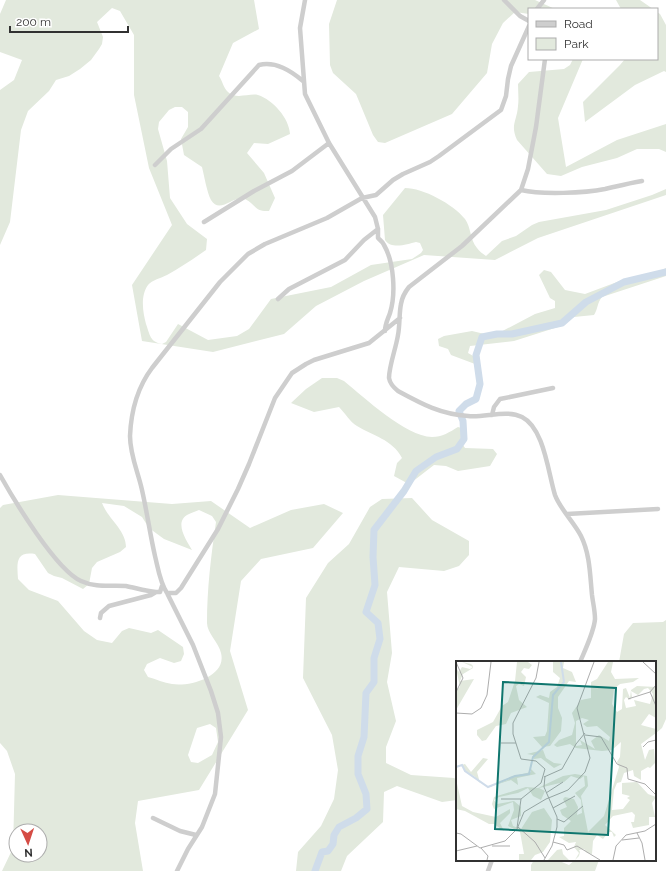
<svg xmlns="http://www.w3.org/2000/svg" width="666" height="871" viewBox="0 0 666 871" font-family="Raleway,sans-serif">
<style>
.green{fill:#e2e9dd;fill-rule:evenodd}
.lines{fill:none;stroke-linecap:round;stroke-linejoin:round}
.river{stroke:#cfdcea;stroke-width:7}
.minor{stroke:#cecece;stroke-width:4.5}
.inset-river{fill:none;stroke:#cfdcea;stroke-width:2}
.inset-road{fill:none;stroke:#adadad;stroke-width:1}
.view{fill:#0f766e;fill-opacity:0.15;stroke:#0f766e;stroke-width:2}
.inset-edge{fill:none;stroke:#313131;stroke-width:2}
</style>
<rect width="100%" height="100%" fill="#fff"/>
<path class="green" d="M6,0H254L259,29L233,43L219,76C222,80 224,89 228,92C236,100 249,93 258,95C273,100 289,118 290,134L268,144L254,143L247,153L264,173L275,198L269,211C255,212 255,204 245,199C234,194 220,215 211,200C207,193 204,175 202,167L184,155L181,139L188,127V112L182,107H175L169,110L159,122L158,129L167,161L170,198L187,224L207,239L206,250C193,259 180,268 167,275C161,278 152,280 148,285C140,296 143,313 146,324C150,335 150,342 162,344L166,342L178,324L208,340L237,336L249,329L271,299L331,287L371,265L412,259L421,253L423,250L420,243L416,242C407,244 392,250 385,240L383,215L405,188C423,188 453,204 465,219C471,227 470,240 477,248C479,251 483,254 486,256L502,241L516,236L532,225L539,222L606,210L652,195L666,189V195L538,238L495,260L424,255L364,281L316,306L284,334L213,352L142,341L132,285L172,225L149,168L134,95V35L120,11L112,8L97,22L103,37L102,44L99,49L91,60L80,69L69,76L56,80L49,91L28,111L21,130L10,222L0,245V90L14,80L22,60L0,52V14Z
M337,0H535L555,9H529V14L515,12L503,23L492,44L487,73L452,114L385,143L378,142L373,135L356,94L333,73L330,65L329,24Z
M616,0H640L653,9H621Z
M657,12L660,14L666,25V72L664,71L635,85L585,122L583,102L620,65L625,59H657Z
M573,59H583L558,118L566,167L617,140L666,124V152L659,149H637L617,158L582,167L561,176L547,174L517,140C510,125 517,121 518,106C519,99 518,91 518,84L529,72L564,69L570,65Z
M666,268V276L602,297C597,303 598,309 594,315L574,317L558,327L514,341L470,346L468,353L475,357V364L451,355L448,349L439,346L438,339L444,336L472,331L493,336L535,314L555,308V301L550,298L539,275L544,270L551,272L565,290L585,294L625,279L652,275Z
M322,378H337L344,381C365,398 405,436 432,437C442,437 450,432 458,427L465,429L461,442L465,448L493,449L497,454L490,466L458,471L446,466L434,465L412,482H405L394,476L397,463L402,458C392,439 373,436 357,426C350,422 345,413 339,407L314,412L291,403L306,389Z
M58,495L172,504L211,501L250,528L291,510L324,504L343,513L313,548L261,559L241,581L230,651L248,710L199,790L138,801L135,823L143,871H2L13,848L15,774L7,751L0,743V508L3,505ZM102,503L124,506L142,517L149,528L164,539L192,550C187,541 174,523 187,515C190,513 195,512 199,510L212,516L216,522C211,556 207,589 207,623C207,633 219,643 221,653C227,676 190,687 172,684C164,683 156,679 148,677L144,670L147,664L160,658L174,663L181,661L184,654L183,647L158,630L151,633L129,628L122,631L112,643L97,640L84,631L58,601L29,590L18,579C17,564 15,551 35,554L48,573L54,576L62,578L83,589L89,584L92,568L97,562L120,552L126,547C126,530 108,519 102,503ZM210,724L216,728L218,742L212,755L198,763L191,762L188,755L197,728ZM16,831H40V855H16Z
M412,498L432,520L469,541V555L459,566L444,571L399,567L387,592L392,653L387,682L396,721L386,747V763L411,775L454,778L457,780V800L442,802L397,786L384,792L383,822L347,856L341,871H296L298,852L321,826L334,799L338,770L332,735L303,678L306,598L328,563L349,544L370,507L382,499Z
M666,620V719L662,728L655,734V662H619L624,634L633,623L663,622Z
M534,860H557L569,865L575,860H599L595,871H531V865Z"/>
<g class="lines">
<path class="river" d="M315,871L322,852L328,851L333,844L334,835L339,827L356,818L367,809L366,794L358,774V756L364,737L366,693L374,682V658L380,639L378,623L366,612L375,585L373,557L374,530L404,491L416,471L436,457L457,449L464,439L463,421L459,411L466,404L476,399L480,384L476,355L482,337L497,334H512L562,323L586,302L624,282L666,272"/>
<path class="minor" d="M305,0L300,28L305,94L329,143L375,217L378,229V238C380,240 383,242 384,245C394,262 396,294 390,313C388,319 385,324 385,331
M504,0L520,16L529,21
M537,9L544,0
M545,59L536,127L528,169L521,190L462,246L409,287C405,292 402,297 401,304C399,313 400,325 398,335C396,348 389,366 389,378C390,384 393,387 398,391C422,404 440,414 468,416C485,418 506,409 522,417C544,428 548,472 555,495C560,509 574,522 581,536C590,554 590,575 592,595C593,603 595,611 595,619C594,632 585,650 580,662
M155,165L171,149L201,129L259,65C276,61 291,71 303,81
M521,190C542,195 585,193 605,189C618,186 630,183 642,181
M204,222L254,191L292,171L329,143
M278,299L289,289L345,260L364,240L378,229
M492,415L494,407L500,399L553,388
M0,475C14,500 56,570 81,581C96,588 110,585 126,586C136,588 146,591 156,592H160L162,586
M567,514L658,509
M167,593H176L181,588L218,529L238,489L249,464L275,398L292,373L306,364L314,360L369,343L400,318
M100,618L101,613L109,606L151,595L156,592
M153,818L180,831L196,835
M177,871L188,849L202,827L215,794L221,737L218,713L211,691L193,645L167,593C160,583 158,568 155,556C150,534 147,512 142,490C138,472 130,455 130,436C131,412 137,388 152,368L220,282L248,254L265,244L327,218L362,198L376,195L393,180L403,174L430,162L439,156L501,110L506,96L508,79L511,66L529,26
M488,871L492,860"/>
</g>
<g transform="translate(456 661)">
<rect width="200" height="200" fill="#fff"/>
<path d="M6,1L15,3L17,5V7L7,13L4,20L18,18L0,49V29L4,26L0,7L3,11L6,6L14,8L17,6ZM61,1H72L76,4L73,8L68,7L65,11L70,16L68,25L63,23L60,25L63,39L71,46L55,52L50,63L40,65L30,79L26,80L21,74V69L37,61L46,45L52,41L59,20ZM97,1H108L107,7L116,11L120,21L113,20L102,36V47L106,57L105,70L94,85L86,86L77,76L89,75L91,70L93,42L80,36L84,34L93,37L94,31L101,26L104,17L97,11ZM152,1H157L155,11L159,18L183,17L177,21L164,23L158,28L156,43L161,51L166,48L167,28L170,27L174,37L175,29L181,25L200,26V57L193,53L185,64L200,68V72L185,83L189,99L193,89L198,88L199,102L194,107L192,106L185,110V119L178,115L177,109L168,112L165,121L161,122L158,129L156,149L167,148L174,139L171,137L174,135L166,133V122L181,121L192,133L200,136L196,142L199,156H193V164L177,167L175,161H178L179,154L176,151L157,155L149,164L160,174L158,176L156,171H153L147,178L141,174L137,180L136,193L131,192L128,188L123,189L124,191L123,195L119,199L123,192L118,186L120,181L113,182L103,176L108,175V167L115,160L106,154L104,149L111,146L107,138L109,136L118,138L122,146L121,154L126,152L125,139L119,132L129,125L128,115L124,118L115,115L108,121L83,127L89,130L85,139L77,135L72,127L62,132L43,136L38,139L41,143L58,140L65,146V155L55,159L57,165L65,168L76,151L88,147L96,159L94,181L87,191L79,194L75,199H63V193H68L64,171L52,165L58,149L57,141L38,148L36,143L38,136L70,126L82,127L107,115L119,113L131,115L132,125L125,135L132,171L148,155L163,106L161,101L164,96L165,81L156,89L146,90L120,87L114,83L101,86L98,84L103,79L116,74L119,62L116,52L125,39L135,37V21L141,18ZM192,27L197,33L194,43L178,39L180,45L170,47L168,39L170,36L174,39L176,36L175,30L182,34L188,28ZM126,57L133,59L127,63L131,66L141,65L154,76L153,80L143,74L135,80L139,88L124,79L126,84L120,85V60ZM87,89L90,97L98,102L106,103L98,107L85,97L78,98L77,94L71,93ZM27,97L32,98L21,111L24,122L18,115L11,112L5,104L9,103L15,111ZM75,108L80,113L61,117L62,124L55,119L33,126L52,119L54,116L75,111ZM0,118L6,145L17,151L40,156L54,148V152L44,162L48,170L38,163H33L9,150L0,148ZM106,188L107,193L113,199H92L101,189Z" fill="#e2e9dd" fill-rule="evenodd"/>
<path class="inset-river" d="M0,106L6,104L9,110L32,126L59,115L73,113L77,96L93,81L97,34L108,21L105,1"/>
<path class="inset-road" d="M0,1L7,17L0,31M187,1L200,13M194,31L200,45M172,38L194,31L200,24M0,52L16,53L25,47L31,34L35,1M129,74L145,76L161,103L171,107L172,118L189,123L200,134M45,82H60M187,86L192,81L200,79M88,116L106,108L120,83L129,72M90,132L107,121M45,138H65M97,147L119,135M101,158L108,161L127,145M62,166L79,181L89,197M61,167L65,138L85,122L89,108L80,100L65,98L57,73V62L80,17L83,1M0,172L5,173L24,187L49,180L61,168L68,151L90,138L112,129L129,111L134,97L121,47L138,1M181,172L186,182L189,199M166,179L183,177M97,181L108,184L111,189L121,185L144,199M36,185H54M25,187L32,195L31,199M0,190L21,185M88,199L96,185L101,166V156L88,126L89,115M157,199L160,185L170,174L189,170L200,163"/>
<path class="view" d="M47,21L160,27L152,174L39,168Z"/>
<rect width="200" height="200" class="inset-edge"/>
</g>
<rect x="528" y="8" width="130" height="52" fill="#ffffff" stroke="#adadad"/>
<rect x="536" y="21" width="20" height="6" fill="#cecece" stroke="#adadad"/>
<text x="564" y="28" font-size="12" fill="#313131">Road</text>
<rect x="536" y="38" width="20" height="12" fill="#e2e9dd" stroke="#adadad"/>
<text x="564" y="48" font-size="12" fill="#313131">Park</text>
<g transform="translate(28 843) rotate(177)"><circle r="19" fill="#ffffff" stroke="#adadad"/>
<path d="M0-3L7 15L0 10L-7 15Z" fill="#d54c45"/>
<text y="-6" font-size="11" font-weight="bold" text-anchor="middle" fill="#313131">N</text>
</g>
<path d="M10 26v6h118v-6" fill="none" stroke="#313131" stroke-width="2"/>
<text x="16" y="26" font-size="12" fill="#313131" stroke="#ffffff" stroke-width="3" paint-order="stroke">200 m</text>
</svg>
